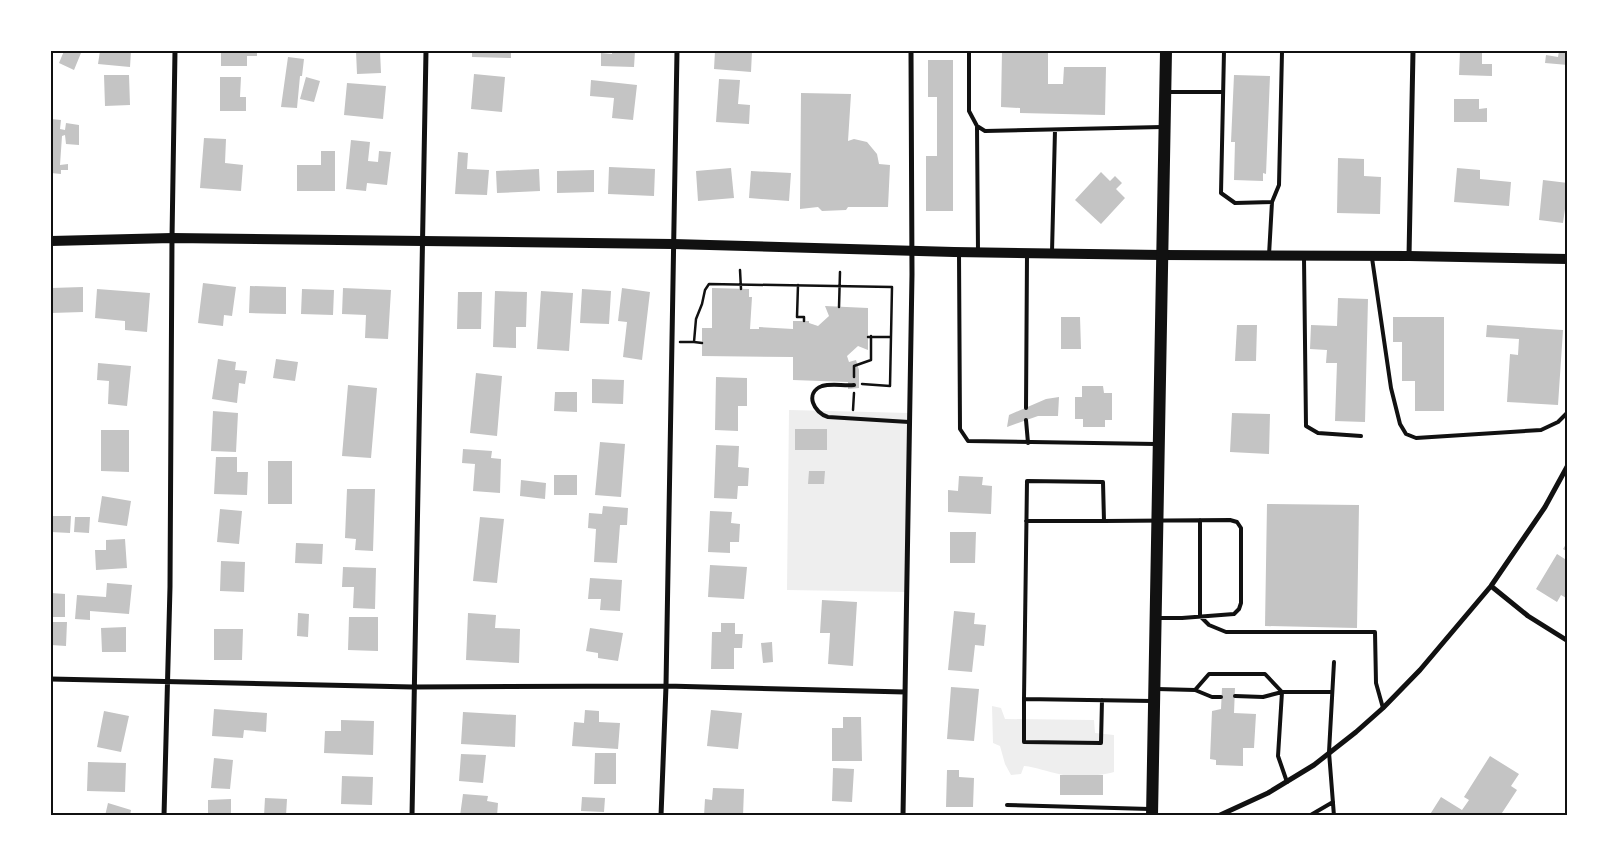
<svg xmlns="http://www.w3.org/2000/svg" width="1619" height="867" viewBox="0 0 1619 867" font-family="Overpass,sans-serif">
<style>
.green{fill:#eee}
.building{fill:#c4c4c4}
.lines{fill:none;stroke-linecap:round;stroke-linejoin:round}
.path{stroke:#111;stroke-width:2.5}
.service{stroke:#111;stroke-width:4}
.minor{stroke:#111;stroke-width:5}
.secondary{stroke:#111;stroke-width:10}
.primary{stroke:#111;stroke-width:12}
.neatline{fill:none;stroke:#111;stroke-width:2}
</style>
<rect width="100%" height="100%" fill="#fff"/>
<path class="green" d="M789,410L910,413L907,592L787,590Z
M992,706L1001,708L1005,719L1094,720L1095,733L1114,735V772C1099,776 1073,778 1059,774C1047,772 1037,767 1024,766L1021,774L1011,775L1005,764L1000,746L993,743Z"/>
<path class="building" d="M64,51H76L81,53L74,70L59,63Z
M100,51H131L130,67L98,64Z
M221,51H257V56H247V66H221Z
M356,51H380L381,73L357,74Z
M472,51H511V58L472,57Z
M612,51H635L634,67L601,66V53L612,54Z
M715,51H752L751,72L714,69Z
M1002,51H1048V84H1063L1064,67H1106L1105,115L1020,113V108L1001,107Z
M1460,51H1482V64H1492V76L1459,75Z
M1559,51H1568V65L1545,63L1546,55L1558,57Z
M288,57L304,59L302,76H300L297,108L281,107Z
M928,60H953V211H926V156H937V97H928Z
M474,74L505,77L502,112L471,109Z
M104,75H129L130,105L105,106Z
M1234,75L1270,76L1266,174L1263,173V181L1234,180L1235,142H1231Z
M220,77H241L240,97H246V111H220Z
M306,77L320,81L314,102L300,99Z
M719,79L740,80L738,104L750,105L749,124L716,122Z
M591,80L637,85L633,120L612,118L614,98L590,96Z
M347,83L386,86L383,119L344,115Z
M801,93L851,94L848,141L854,139L867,142L877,154L879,164L890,165L888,207H848L846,210L822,211L818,207L800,209Z
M1454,99H1479V109L1487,108V122H1454Z
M51,119L61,120L60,129L65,130L66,123L79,125V145L66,144L65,135L62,136L60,165L68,164V170H61V174L51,173Z
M204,138L226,139L225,163L243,165L241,191L200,188Z
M351,140L370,142L368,161L378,162L379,151L391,152L387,185L367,183L366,191L346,189Z
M321,151H335V191H297V165H321Z
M458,152L468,153L467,169L489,170L487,195L455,194Z
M1338,158L1364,159V176L1381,177L1380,214L1337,213Z
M609,167L655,169L654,196L608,194Z
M731,168L734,198L698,201L696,171Z
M1457,168L1480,170V179L1511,182L1509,206L1454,202Z
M539,169L540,191L497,193L496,171Z
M594,170V192L557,193V171Z
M751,171L791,173L789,201L749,198Z
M1101,172L1110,181L1115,176L1122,183L1116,189L1125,198L1101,224L1075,200Z
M1543,180L1568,183V209H1565L1563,223L1539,220Z
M203,283L236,287L232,316L224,315L223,326L198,323Z
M250,286L286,287V314L249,313Z
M83,287V312L51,313V288Z
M343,288L391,290L388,339L365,338L366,315L342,314Z
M622,288L650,292L642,360L623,357L627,322L618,321Z
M712,288L749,289V297H752L750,329H759V327L793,329V321H809V323L818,326L829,316L825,306L868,308V350L858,346L847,356L849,362L856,360L859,370V388L848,389V382L793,380V357L702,356V328H712Z
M97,289L150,293L147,332L125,330V321L95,318Z
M302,289L334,290L333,315L301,314Z
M582,289L611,291L609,324L580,323Z
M495,291L527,292L526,327H516V348L493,347Z
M541,291L573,293L569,351L537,349Z
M458,292H482L481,329H457Z
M1338,298L1368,299L1365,422L1335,421L1337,363H1326L1327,350L1310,349L1311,325L1337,326Z
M1061,317H1080L1081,349H1061Z
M1393,317H1444V411H1415V381H1402V342H1393Z
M1237,325H1257L1256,361H1235Z
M1487,325L1563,330L1558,405L1507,402L1510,354L1518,355L1519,339L1486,337Z
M218,359L236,362L235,370L247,371L245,384L239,383L237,403L212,399Z
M276,359L298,362L295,381L273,378Z
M98,363L131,366L127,406L108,404L109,381L97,380Z
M476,373L502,376L497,436L470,433Z
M716,377L747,378V406H738V431L715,430Z
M592,379L624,380L623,404L592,403Z
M348,385L377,388L371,458L342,456Z
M1082,386H1103L1104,393H1112V420H1105V427H1083V419H1075V397H1082Z
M555,392H577V412L554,411Z
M1059,397L1058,416H1038L1007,427L1009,415L1046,399Z
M213,411L238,413L236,452L211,451Z
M1232,413L1270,414L1269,454L1230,452Z
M795,429H827V450H795Z
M101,430H129V472L101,471Z
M600,442L625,444L621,497L595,495Z
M716,445L739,446L738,467L749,468L748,486H738L737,499L714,498Z
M463,449L492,451L491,458L501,459L500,493L473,491L475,464L462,463Z
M216,457H237V472H248L247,495L214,494Z
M268,461H292V504H268Z
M809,471H825L824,484H808Z
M554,475H577V495H554Z
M959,476L983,477L982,485L992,486L991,514L948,512V490L958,491Z
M521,480L546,483L545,499L520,496Z
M347,489H375L373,551L355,550L356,539L345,538Z
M102,496L131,501L127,526L98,522Z
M1267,504L1359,505L1357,628L1265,626Z
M603,506L628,508L627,525H620L617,563L594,562L596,529L588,528L589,513L602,514Z
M220,509L242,511L239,544L217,542Z
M710,511L732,512L731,523L740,524L739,542H730V553L708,552Z
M52,516H71L70,533L51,532Z
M75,517H90L89,533L74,532Z
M480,517L504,519L497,583L473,581Z
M950,532H976L975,563H950Z
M125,539L127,568L96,570L95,550H106V540Z
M1568,541V552L1563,549Z
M296,543L323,544L322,564L295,563Z
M1557,554L1568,561V599L1561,595L1557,602L1536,589Z
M221,561L245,562L244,592L220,591Z
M710,565L747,567L744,599L708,597Z
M343,567L376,568L375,609L353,608L354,587H342Z
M590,578L622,580L620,611L600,610L601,599H588Z
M107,583L132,585L129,614L90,611V620L75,619L77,595L106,597Z
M51,593L65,594V617H51Z
M822,600L857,602L853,666L828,664L830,633H820Z
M954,611L975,613L974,624L986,625L984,646L975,645L972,672L948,670Z
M298,613L309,614L308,637L297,636Z
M468,613L496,615L495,628L520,629L519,663L466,660Z
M349,617H378V651L348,650Z
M51,622H67L66,646L51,645Z
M721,623H735V634H743L742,648H734V669H711L712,632H721Z
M126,627V652H102L101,628Z
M590,628L623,633L618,661L598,658V653L586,651Z
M214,629H243L242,660H214Z
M772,642L773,662L763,663L761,643Z
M951,687L979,689L974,741L947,739Z
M1222,688H1235L1234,713L1256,714L1254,748H1243V766L1216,765V760L1210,759L1212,711L1221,709Z
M214,709L267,713L266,732L244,730L243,738L212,736Z
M585,710L599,711V722L620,723L618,749L572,746L574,722L584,723Z
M711,710L742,713L738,749L707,746Z
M104,711L129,716L121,752L97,747Z
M463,712L516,715L515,747L461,744Z
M843,717H861L862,761H832V728H843Z
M341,720L374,721L373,755L324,753L325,731H341Z
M595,753H616V784H594Z
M461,754L486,755L483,783L459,781Z
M1490,756L1519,774L1511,786L1517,790L1500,816H1490L1487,814L1485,816H1429L1441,797L1462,810L1469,800L1464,797Z
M214,758L233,760L230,789L211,788Z
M88,762L126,763L125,792L87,791Z
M833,768L854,769L852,802L832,801Z
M947,770H959V777L974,778L973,807H946Z
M1060,775H1103V795H1060Z
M342,776L373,777L372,805L341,804Z
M713,788L744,789L743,816H704L705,799L712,800Z
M463,794L488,796L487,801L498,803L497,816H460Z
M582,797L605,798L604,812L581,811Z
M265,798L287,799L286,816H264Z
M231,799V816H208V800Z
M108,803L131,810L130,816H105Z"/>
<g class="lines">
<path class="path" d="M740,270L741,289
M798,285L797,317H804V321
M839,307L840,272
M868,337H891
M680,342H694L696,319L702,304L705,290L709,284L892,287L890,386L862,384
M694,342L702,343
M854,377V366L871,360V336
M853,410L854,393"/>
<path class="service" d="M969,51V111L977,126L985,131L1162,127
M1224,51L1221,193L1235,203L1272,202
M1168,92H1223
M977,126L978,252
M1052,252L1055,130
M959,253L960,429L968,441L1156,444
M1269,255L1272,202L1279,185L1282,52L1281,51
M1304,258L1306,426L1318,433L1361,436
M1372,258L1391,388L1400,424L1406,434L1416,438L1541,430L1558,422L1568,412
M854,385C843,386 832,383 822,386C804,393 814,413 828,417L909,422
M1026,408L1027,255
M1026,420L1028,443
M1200,520V616L1209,625L1226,632H1375L1376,683L1383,708
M1026,521H1104L1103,482L1027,481L1024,699L1152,701
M1104,521L1230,520L1237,522L1241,528V603L1239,609L1234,614L1182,618H1158
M1157,689L1195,690L1212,697H1221
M1195,690L1209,674H1265L1282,692L1278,756L1287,782
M1235,696L1263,697L1282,692H1332
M1024,699V742L1101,743L1102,700
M1007,805L1150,809
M1309,816L1333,802
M1334,816L1329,752L1334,662"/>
<path class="minor" d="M1409,256L1413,51
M1491,586L1528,616L1568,641
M51,679L413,687L666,686L905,692
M164,816L170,587L172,238L175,51
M412,816L426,51
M661,816L666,686L677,51
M903,816L912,274L911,51
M1218,816L1268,793L1314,765L1356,732L1383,708L1420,670L1491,586L1545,507L1568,465"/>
<path class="secondary" d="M51,241L172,238L423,241L673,244L954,252L1162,255L1409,256L1568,259"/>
<path class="primary" d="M1152,816L1166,51"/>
</g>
<rect width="1619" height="867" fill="none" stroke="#ffffff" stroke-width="105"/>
<rect x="52" y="52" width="1514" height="762" class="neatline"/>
</svg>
